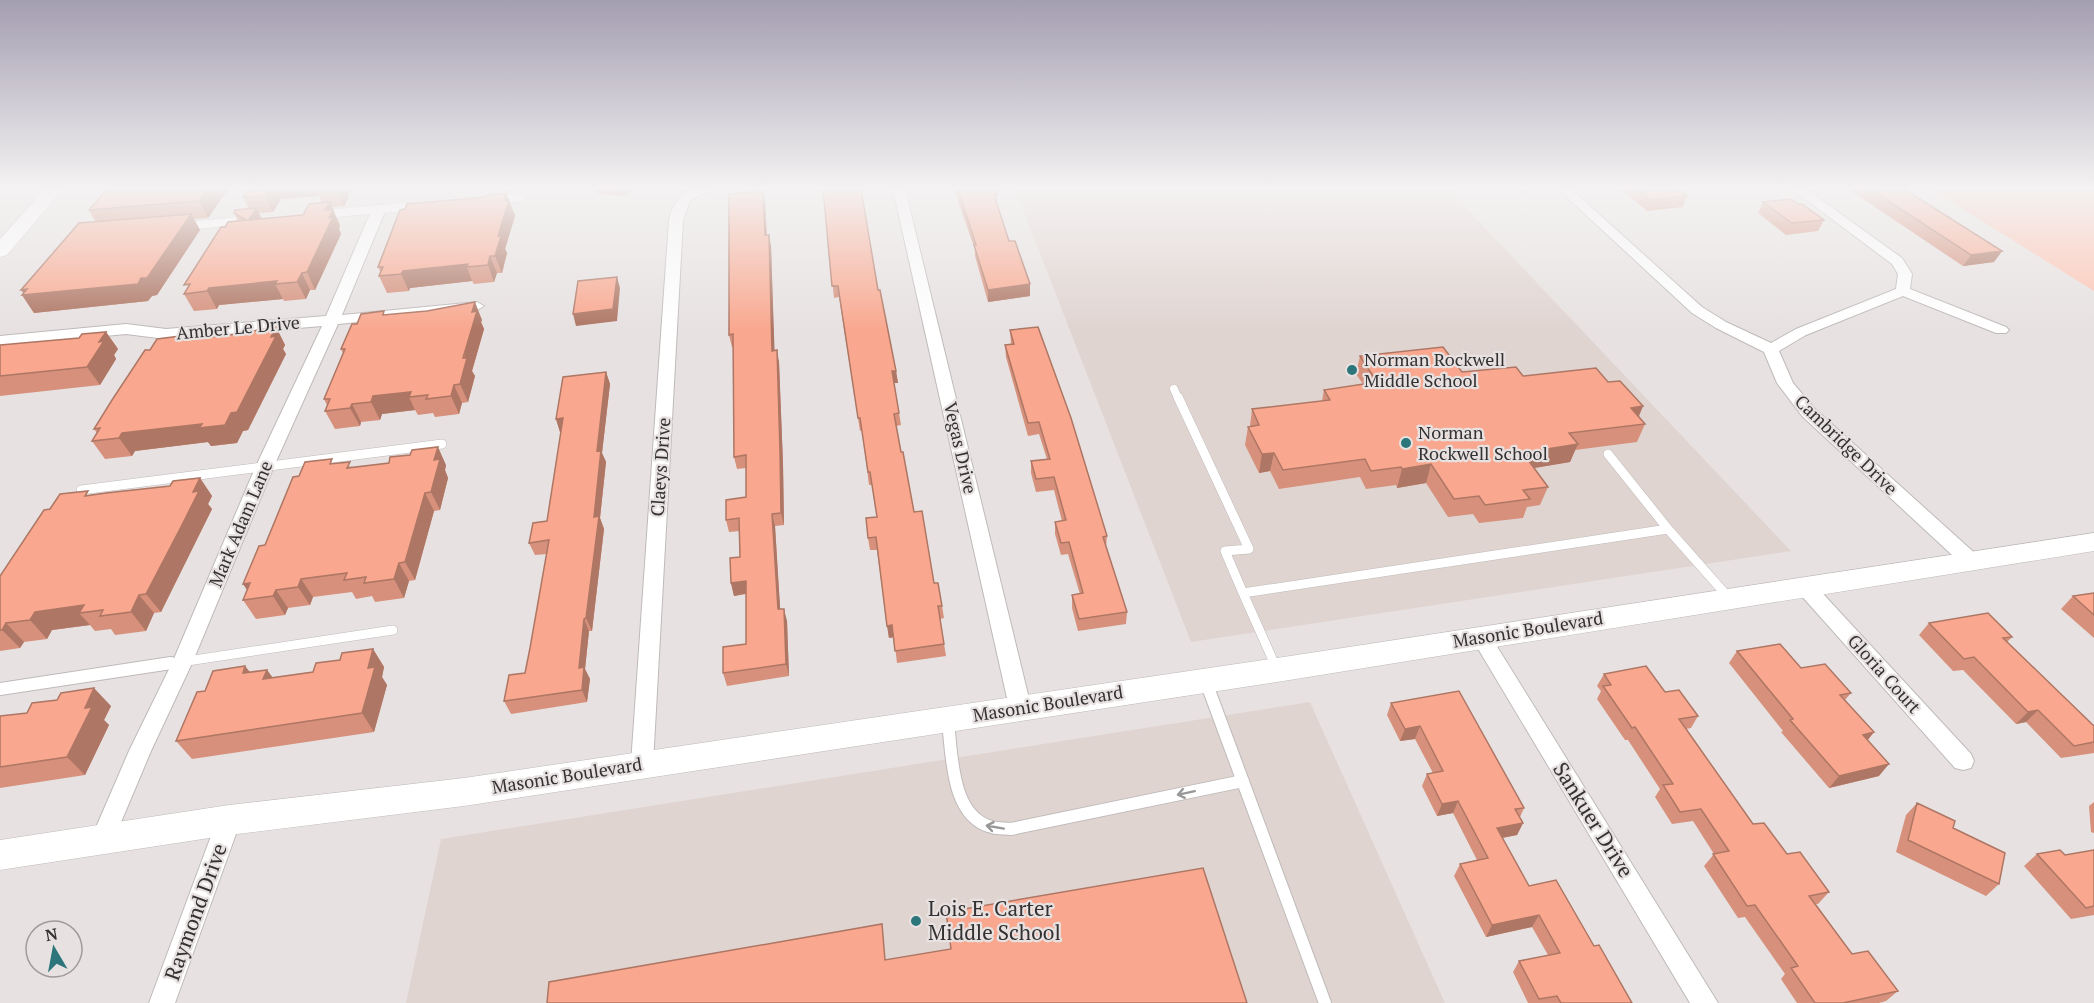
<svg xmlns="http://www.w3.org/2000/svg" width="2094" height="1003" viewBox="0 0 2094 1003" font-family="'PT Serif',serif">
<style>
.built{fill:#e0d4d0}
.green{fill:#fec4b2}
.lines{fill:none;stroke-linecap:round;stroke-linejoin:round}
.lane-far2-casing{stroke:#bfbab9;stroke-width:9}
.lane-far1-casing{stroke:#bfbab9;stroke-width:10}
.lane-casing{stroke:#bfbab9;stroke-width:14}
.street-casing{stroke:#bfbab9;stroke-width:2}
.secondary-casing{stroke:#bfbab9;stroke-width:1}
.lane-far2{stroke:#fff;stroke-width:8}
.lane-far1{stroke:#fff;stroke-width:9}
.lane{stroke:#fff;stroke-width:12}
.street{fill:#fff;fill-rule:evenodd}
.secondary{fill:#fff;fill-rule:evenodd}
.wall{fill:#d6907b;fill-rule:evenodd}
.shaded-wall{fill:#ae7664}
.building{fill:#f9a88f;stroke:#ae7664;stroke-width:1.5}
.oneway{stroke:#999898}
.poi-dot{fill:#2b757b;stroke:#e7e2e1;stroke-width:2}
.labels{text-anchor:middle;stroke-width:4.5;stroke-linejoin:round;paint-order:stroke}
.street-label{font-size:18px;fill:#333131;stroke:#e7e2e1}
.poi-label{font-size:18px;fill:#333131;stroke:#e7e2e1;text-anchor:start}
.near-street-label{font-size:21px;fill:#333131;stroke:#e7e2e1}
.near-poi-label{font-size:21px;fill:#333131;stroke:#e7e2e1;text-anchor:start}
</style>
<rect width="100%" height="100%" fill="#e7e2e1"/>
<path class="built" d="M1015,189H1448L1791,551L1191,642Z
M1310,702L1445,1003H406L441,839Z"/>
<path class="green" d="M1931,189H2094V291Z"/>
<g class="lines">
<g class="lane-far2-casing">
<path id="lane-far2" d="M496,200L521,197
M323,214L417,206
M186,226L238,221
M1174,389L1178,398"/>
</g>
<g class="lane-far1-casing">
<path id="lane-far1" d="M1178,397L1249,549L1225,551L1243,593
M1608,454L1668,529
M81,490L442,444
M161,665L393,630
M1275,665L1243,593L1668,529L1729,598"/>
</g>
<g class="lane-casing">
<path id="lane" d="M1274,663L1276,668
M1206,682L1325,1003
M0,689L171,663
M948,722C952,755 951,817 992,827C998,829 1005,828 1011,829L1243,781"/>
</g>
<g class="street-casing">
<path id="street" d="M694,189H715L690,200L683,220L653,764L650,771L642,773L634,771L631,764L669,220C673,204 679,194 694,189Z
M893,189H905L1031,707L1028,713L1020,716L1012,713L1009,707Z
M1558,189H1571L1702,307L1726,322L1771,343L1796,329L1896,289L1898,274L1892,264L1792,189H1806L1902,258L1912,274L1910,289L2006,327L2009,330L2006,333H1996L1903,296L1806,335L1779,351L1793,383L1814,408L1979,557L1982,562L1979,567L1972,569L1965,567L1802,416L1777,383L1764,352L1716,328L1692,313Z
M379,205L386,209L342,315L477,302L484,306L477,310L338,324L274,466L193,661L151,751L111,846L103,850L95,846L91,839L129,751L173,661L256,466L322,326L166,339L126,334L0,346V336L126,324L166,329L326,316L372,209Z
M1806,581L1813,583L1971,754L1974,761L1971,768L1963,770L1955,768L1799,593L1796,588L1799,583Z
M1481,629L1488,632L1718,1003H1690L1474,642L1471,637L1474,632Z
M229,810L237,813L241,820L175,1003H149L217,820L221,813Z"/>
</g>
<g class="secondary-casing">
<path id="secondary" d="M45,189H63L7,255L0,257V239Z
M2094,533V551L1277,682L464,806L229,835L0,870V840L229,805L464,778L1277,658Z"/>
</g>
<use href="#lane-far2" class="lane-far2"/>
<use href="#lane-far1" class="lane-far1"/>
<use href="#lane" class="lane"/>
<use href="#street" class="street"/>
<use href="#secondary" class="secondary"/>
</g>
<path class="wall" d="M228,189L208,218L194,219L200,230L157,295L152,296L148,301L34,313L22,295L96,222L89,210Z
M249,189H353L351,193H348L349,196L344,206L332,207L340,226L339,229L341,234L315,290H310L306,299L284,301L283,299L219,305L217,309L194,311L184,294L225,227L238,221L234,213L249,209L243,197ZM319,196L322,203L303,215L262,219L259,213L273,212L281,199Z
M596,189H632L625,196L598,194Z
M823,189L878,290L896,371L898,383H894L901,425L896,426L901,452L914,512L934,583L942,606L944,618L940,619L946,656L897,663L894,637L889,638L877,550H870L868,538L877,517L872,485H869L862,430L860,431L839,297L834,298Z
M954,189H995L997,195V206L1009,241L1030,284V296L988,302L975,256V250Z
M1624,189H1678L1687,196L1683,207L1647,211L1623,191Z
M1848,189H1904L2002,251L1994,262L1963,266Z
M506,193L515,216L505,249L507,253L502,273H497L494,282L474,284L472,281L410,288L409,291L387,293L379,276L381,273L378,267L486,197Z
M765,202L767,235L771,246L774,350L779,362L783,464L784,525L775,526L780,609L787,621L789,676L727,686L723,673L746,644V594L734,596L731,583L740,557V531L729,532L726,520L746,497V468L737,469L734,457L733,347H732L729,335Z
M1763,202L1798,204L1824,220L1818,231L1786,235L1758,213Z
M386,314L482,320L481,322L484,329L472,371L475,376L468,402L462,403L459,414L435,417L433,413L418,415L415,410L382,414L380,420L361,422L360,426L335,429L325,411L327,405L324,399L343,353L341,349L357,324Z
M276,327L285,345L283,349L286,354L248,430L243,431L237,443L211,446L208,442L135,451L132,456L105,459L92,441L97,433L94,429L150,350L181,336L183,339L230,335Z
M1010,330L1107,536L1106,547L1127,612L1126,624L1078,631L1072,608V595L1080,594L1068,554L1061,555L1055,534V522L1062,521L1054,490L1036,492L1031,473V461L1047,459L1039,434L1028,436L1006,357L1005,345L1011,344Z
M106,332L118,349L114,355L116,359L100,385L0,396V345L79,338Z
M1360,356L1462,372L1608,382L1643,406L1639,416L1645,424L1637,442L1575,450L1570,462L1534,468L1548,487L1540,505L1527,507L1523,518L1479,523L1473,514L1448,517L1426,483L1397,488L1396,485L1366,489L1360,477L1279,489L1270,471L1259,473L1245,445L1248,427L1250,426L1252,409L1322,401L1324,390L1363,384L1356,374Z
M606,372L610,384L602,453L606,462L600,518L604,529L592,631H589L585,669L590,679L587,702L511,714L504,701L525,673L530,648L547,554L535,555L529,543L547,521L561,432H560L556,419Z
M334,464L353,467L446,465L445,470L448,478L440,510L434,511L415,580L409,581L404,598L375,602L372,596L356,599L352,592L313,597L310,605L288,608L285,615L256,619L243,600L299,476Z
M200,478L212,496L208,504L212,509L161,612L154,613L146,631L115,635L111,629L95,631L90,625L52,630L47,639L24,642L20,648L0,651V576L50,509L91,495L170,486Z
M2094,593V638L2061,609L2073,596Z
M1929,623L2012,637L2007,642L2094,726V753L2061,758L2026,722L2016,724L1963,670L1953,671L1919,635Z
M373,649L384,667L382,677L387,685L374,732L192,759L176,741L205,691L245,666L250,672L267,670L273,678L313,672L340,660Z
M1737,651L1801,668L1851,693L1845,700L1874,732L1868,740L1879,776L1829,788L1781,732L1783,731L1729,663Z
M1604,674L1665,692L1698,716L1691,728L1686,729L1753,824L1829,892L1818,904H1816L1852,954L1898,991L1886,1001L1879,1003H1797L1781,979L1785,974L1745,917L1738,918L1704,866L1714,854L1693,821L1672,824L1655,797L1660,789L1628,740H1625L1597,699L1601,691L1597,686Z
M1391,703L1524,808L1520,817L1523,823L1517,835L1502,838L1529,886L1594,946L1632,1003H1528L1513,972L1519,961L1548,955L1532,927L1486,937L1454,876L1460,864L1477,860L1453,813L1437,816L1422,786L1427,774L1433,773L1415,739L1400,741L1387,715Z
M111,706L104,720L109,725L85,775L0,788V716L27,713Z
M2094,802V833L2091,832L2089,806Z
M1917,803L1953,828L1999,884L1986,896L1896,852L1906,815Z
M2094,850V915L2071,919L2024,866L2037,854L2065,855Z"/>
<path class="shaded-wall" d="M208,189H228L208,218L199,201Z
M269,189H330L317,191L319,196L281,199L273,212L265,196Z
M337,189H346L349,196L344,206L337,190Z
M623,189H632L625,196Z
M763,191L765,202L767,247L765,235Z
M506,193L515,216L505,249L507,253L502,273L495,256L504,200Z
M330,202L340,226L339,229L341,234L315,290L307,272L325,210Z
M256,208L265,225L249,220Z
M191,214L200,230L157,295L152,296L148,301L34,313L22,295H25L21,290Z
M769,235L771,246L775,363L772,351Z
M2002,251L1994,262L1963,266L1971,255Z
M490,256L497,273L494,282L488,265Z
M468,264L467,267L472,281L410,288L409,291L401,274L403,271Z
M302,273L310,290L306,299L297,282Z
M617,277L620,288L617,321L576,326L573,314Z
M277,281L275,284L283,299L219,305L217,309L207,291L209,288Z
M1030,284V296L988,302V290Z
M475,302L482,320L481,322L484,329L472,371L475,376L468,402L460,384L472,312Z
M276,327L285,345L283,349L286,354L248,430L243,431L237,443L211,446L208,442L135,451L132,456L119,438L122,433L271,337Z
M106,332L118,349L114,355L116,359L100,385L87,367L99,342Z
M777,350L779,362L783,464L784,525L781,513Z
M892,371H896L898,383H893Z
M606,372L610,384L602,453L606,462L600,518L604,529L592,631L586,618L594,517L597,451Z
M454,385L462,403L459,414L451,396Z
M411,392L409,397L415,410L382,414L380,420L371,402L373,396Z
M352,404L361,422L360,426L350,408Z
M1643,406L1635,425L1631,408Z
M563,418L568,431L560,432L556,419Z
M1578,444L1570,462L1517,471L1523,453Z
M438,447L446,465L445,470L448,478L440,510L431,492L434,460Z
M1274,453L1270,471L1259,473L1262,454Z
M1431,464L1426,483L1397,488L1402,469Z
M200,478L212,496L208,504L212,509L161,612L146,594Z
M425,493L434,511L415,580L405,562Z
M772,514L775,526L781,622L778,609Z
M399,563L409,581L404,598L394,579Z
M301,579L313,597L310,605L298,587Z
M746,581L749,593L734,596L731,583Z
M250,583L253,599L243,584Z
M276,590L288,608L285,615L273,596Z
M139,595L154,613L146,631L131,612Z
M84,605L79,613L90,625L52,630L47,639L30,620L35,612Z
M784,609L787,621L789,676L786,664Z
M584,619L589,631L585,669L590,679L587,702L582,690L579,668Z
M6,623L24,642L20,648L2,630Z
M892,625L894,637L889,638L887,626Z
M373,649L384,667L382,677L387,685L374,732L362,713L368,668Z
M245,666L259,685L243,673Z
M267,670L280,688L263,679Z
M94,688L111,706L104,720L109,725L85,775L67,757L85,708Z
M2038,710L2026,722L2016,724L2028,712Z
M1420,726L1415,739L1400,741L1405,729Z
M1874,732L1864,744L1863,735Z
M1889,764L1879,776L1829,788L1839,776Z
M1458,801L1453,813L1437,816L1442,804Z
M1523,823L1517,835L1491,840L1497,828Z
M1539,915L1532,927L1486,937L1492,925Z"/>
<path class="building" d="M107,189H208L199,201L89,210Z
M249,189H269L265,196L243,197Z
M318,189H337V190L317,191Z
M823,189H861L878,290H880L896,371H892L899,413L894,414L901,452H903L914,512L922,511L934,583H938L942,606H938L944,644L895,651L892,625L887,626L876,537L868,538L866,518L877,517L870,472H868L860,418H858L838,286H832Z
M958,189H995L997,195H994L1009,241H1015L1030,284L988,290L974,245H976Z
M1638,189H1678L1687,196L1651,200Z
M1870,189H1904L2002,251L1971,255Z
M763,191L765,235H769L772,351L777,350L780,451L781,513L772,514L778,609H784L786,664L723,673V647L746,644V581L731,583L730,558L740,557L739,518L726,520V500L746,497V455L734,457L733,334L729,335V194Z
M506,193L504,200H509L498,236H501L495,256H490L488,265L467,267L468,264L403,271L401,274L379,276L383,267H378L400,210L405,209L407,204L486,197L487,195Z
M1791,199L1798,204H1802L1824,220L1792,223L1763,202Z
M330,202L325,210H333L329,218L333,217L307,272L302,273L297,282L275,284L277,281L209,288L207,291L184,294L190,284L184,285L221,227H225L228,222L246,220L234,213L235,210L256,208L249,220L303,215L309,204Z
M191,214L147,278H141L138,284L22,295L27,289L21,290L79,223Z
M617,277L613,309L573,314L578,281Z
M475,302L472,312L477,311L463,358H467L460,384L454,385L451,396L426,399L428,395L409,397L411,392L373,396L371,402L352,404L350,408L325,411L330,399H324L345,349H341L352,324H357L361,314L384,311L383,315L427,311Z
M276,327L271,337L276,336L237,412L231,413L225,425L199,428L202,424L122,433L119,438L92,441L100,428L94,429L112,400L145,350H150L157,339L181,336L179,340L230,335Z
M1038,327L1071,418L1107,536L1103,537L1127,612L1079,619L1072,595L1083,593L1069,542L1061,543L1055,522L1066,520L1054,477L1036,479L1031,461L1050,459L1039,422L1028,423L1005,345L1014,344L1010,330Z
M106,332L99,342L104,341L87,367L0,376V345L79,338L82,334Z
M1443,347L1462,372L1516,367L1523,376L1596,368L1608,382L1620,381L1643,406L1631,408L1645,424L1569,433L1578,444L1523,453L1548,487L1523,490L1530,499L1485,505L1479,496L1454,499L1431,464L1402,469L1401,467L1371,471L1365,459L1283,470L1274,453L1262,454L1248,427L1259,425L1252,409L1330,400L1324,390L1377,382L1360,356Z
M606,372L597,451L601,450L594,517L599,516L586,618L584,619L579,668L584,667L582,690L504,701L509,675L525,673L530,648L549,540L529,543L533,523L547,521L563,418L556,419L563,377Z
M438,447L434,460L440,459L431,492L425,493L405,562L399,563L394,579L364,583L366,577L344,580L347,573L301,579L298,587L276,590L273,596L243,600L250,583L243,584L259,546L265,545L293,477L299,476L305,462L332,459L330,464L350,462L347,468L389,463L390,457L410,455L412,450Z
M200,478L193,492L199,491L182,525L146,594L139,595L131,612L100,616L103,610L79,613L84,605L35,612L30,620L6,623L2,630H0V576L44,510L50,509L60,494L88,491L85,496L106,493L170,486L173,481Z
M2094,593V615L2073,596Z
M1988,613L2012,637L2003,638L2094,726V742L2074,746L2038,710L2028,712L1974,657L1964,659L1929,623Z
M1780,644L1801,668L1825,664L1851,693L1840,695L1874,732L1863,735L1889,764L1839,776L1790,720L1793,719L1737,651Z
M373,649L368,668L375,667L362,713L176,741L197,692L205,691L213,671L245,666L243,673L267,670L263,679L313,672L316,663L340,660L342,653Z
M1646,666L1665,692L1679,690L1698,716L1679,719L1753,824L1764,823L1787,854L1800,852L1829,892L1809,896L1852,954L1868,951L1898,991L1843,1003H1815L1791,968L1798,966L1755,905L1747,906L1713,854L1729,851L1701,809L1680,812L1663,785L1673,784L1635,727L1632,728L1603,686L1611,685L1604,674Z
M94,688L85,708L92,707L67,757L0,767V716L27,713L32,703L57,700L61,693Z
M1459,691L1524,808L1515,809L1523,823L1497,828L1529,886L1556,880L1594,946L1599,945L1632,1003H1561L1557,996L1539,999L1519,961L1560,953L1539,915L1492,925L1460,864L1488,858L1458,801L1442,804L1427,774L1443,771L1420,726L1405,729L1391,703Z
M1917,803L1955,821L1953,828L2005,853L1999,884L1908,840Z
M2060,850L2065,855L2094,850V906L2086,908L2037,854Z
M1203,868L1247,1003H547L549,982L882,924L885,960L951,949L946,912Z"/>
<defs><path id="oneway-shaft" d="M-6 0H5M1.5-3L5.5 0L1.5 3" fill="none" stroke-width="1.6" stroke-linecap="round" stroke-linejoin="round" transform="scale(1.5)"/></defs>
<g class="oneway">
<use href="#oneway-shaft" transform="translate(1186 793) rotate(168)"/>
<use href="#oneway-shaft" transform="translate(995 827) rotate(-170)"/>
</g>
<linearGradient id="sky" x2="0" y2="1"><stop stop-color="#a49eb1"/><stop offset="0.57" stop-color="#f4f2f2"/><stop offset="1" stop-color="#f4f2f2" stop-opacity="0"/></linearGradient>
<rect width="2094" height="329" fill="url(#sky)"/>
<g class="poi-dot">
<circle cx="1352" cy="370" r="6"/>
<circle cx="1406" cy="443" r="6"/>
<circle cx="916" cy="921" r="6"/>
</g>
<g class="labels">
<g class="street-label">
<text transform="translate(238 328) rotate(-5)" y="6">Amber Le Drive</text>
<text transform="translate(1846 445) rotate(44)" y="6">Cambridge Drive</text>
<text transform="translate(960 448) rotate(77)" y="6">Vegas Drive</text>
<text transform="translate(661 467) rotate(-86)" y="6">Claeys Drive</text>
<text transform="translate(241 524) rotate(-67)" y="6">Mark Adam Lane</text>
<text transform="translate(1528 630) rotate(-9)" y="6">Masonic Boulevard</text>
<text transform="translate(1884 674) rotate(48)" y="6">Gloria Court</text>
<text transform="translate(1048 704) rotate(-9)" y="6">Masonic Boulevard</text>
<text transform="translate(567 776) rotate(-9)" y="6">Masonic Boulevard</text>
</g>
<g class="poi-label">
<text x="1364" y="366">Norman Rockwell<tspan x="1364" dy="21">Middle School</tspan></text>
<text x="1418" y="439">Norman<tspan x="1418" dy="21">Rockwell School</tspan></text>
</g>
<g class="near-street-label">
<text transform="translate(1593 820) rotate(58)" y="7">Sankuer Drive</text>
<text transform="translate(196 912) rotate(-70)" y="7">Raymond Drive</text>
</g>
<g class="near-poi-label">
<text x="928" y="916">Lois E. Carter<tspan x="928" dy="24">Middle School</tspan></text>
</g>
</g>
<g transform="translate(54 949) rotate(350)"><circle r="28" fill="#e7e2e1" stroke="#9f9b9b" stroke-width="1.5"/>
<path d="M0-4.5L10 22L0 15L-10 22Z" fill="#2b757b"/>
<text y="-9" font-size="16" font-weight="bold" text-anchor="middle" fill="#333131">N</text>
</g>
</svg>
